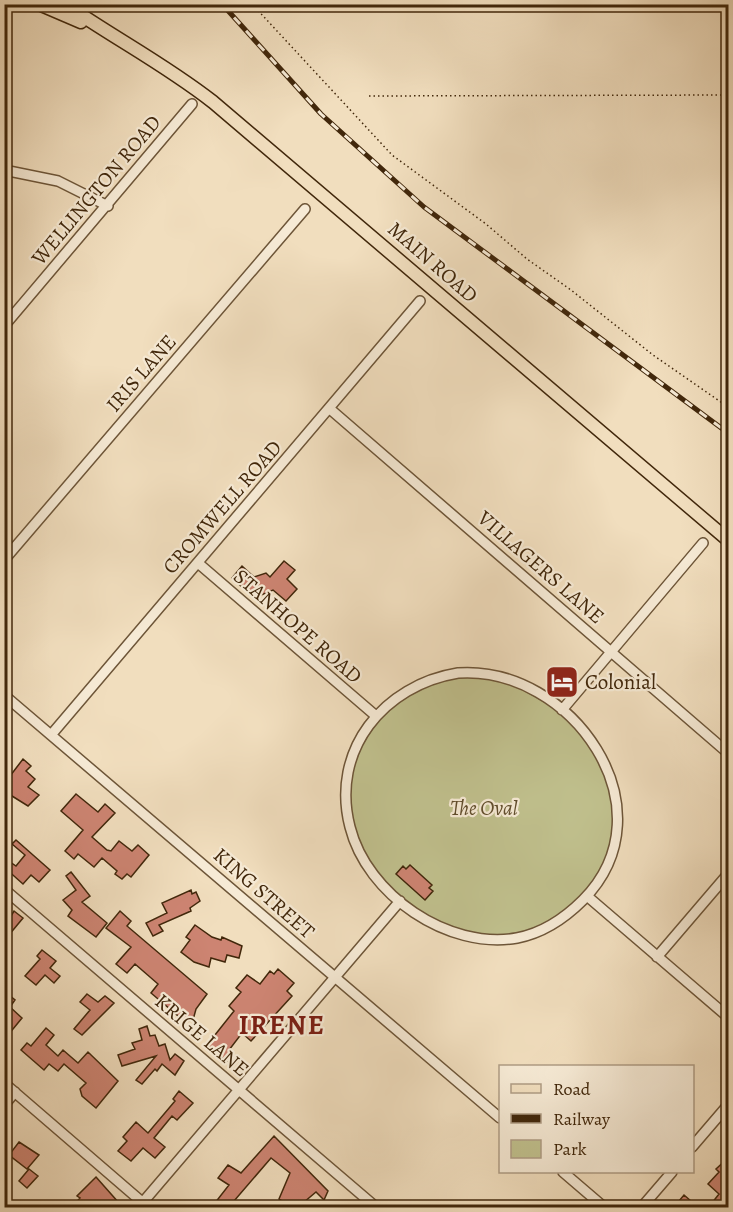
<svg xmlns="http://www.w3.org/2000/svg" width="733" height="1212" viewBox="0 0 733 1212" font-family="Alegreya,serif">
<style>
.green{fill:#c0c08d;stroke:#80744c;stroke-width:1.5}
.building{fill:#cd8472;stroke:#41270b;stroke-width:1.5}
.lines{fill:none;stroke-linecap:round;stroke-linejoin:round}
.minor-casing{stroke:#6d5538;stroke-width:12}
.major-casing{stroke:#41270b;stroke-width:15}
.path{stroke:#41270b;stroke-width:1.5;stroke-dasharray:1.5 3;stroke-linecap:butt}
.minor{stroke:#f6ead5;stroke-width:9}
.major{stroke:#f1debe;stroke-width:12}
.rail-casing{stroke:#41270b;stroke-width:5}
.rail{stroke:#f6ead5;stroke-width:3;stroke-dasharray:9;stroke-linecap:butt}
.labels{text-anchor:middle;stroke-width:4.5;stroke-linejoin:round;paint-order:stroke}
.street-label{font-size:21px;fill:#41270b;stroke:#f6ead5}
.poi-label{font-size:21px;fill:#41270b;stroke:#f6ead5;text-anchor:start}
.park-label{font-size:21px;font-style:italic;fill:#614d2c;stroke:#f6ead5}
.district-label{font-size:27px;font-weight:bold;letter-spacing:1.5px;fill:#7a1f14;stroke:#f6ead5}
</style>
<rect width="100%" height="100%" fill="#f1debe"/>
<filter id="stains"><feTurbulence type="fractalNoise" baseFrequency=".00333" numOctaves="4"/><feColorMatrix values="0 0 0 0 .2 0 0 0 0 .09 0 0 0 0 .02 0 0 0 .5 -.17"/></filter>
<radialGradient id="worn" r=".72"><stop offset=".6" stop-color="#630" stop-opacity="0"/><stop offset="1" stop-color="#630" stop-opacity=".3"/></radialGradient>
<path class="green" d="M458,677H491L515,685L564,713L605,766L617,830L606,866L567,916L515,940L442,929L409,907L362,856L349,805L352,771L362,744L379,719L403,698L432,683Z"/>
<path class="building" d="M284,561L295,570L287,579L297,589L286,601L273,590L254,598L232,578L242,566L254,577L266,573L270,577Z
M23,759L31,766L26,771L35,779L28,787L39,795L28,806L12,796L4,801V793L10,789L4,784Z
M76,794L98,812L105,804L115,813L92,837L107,850L111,851L119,841L132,851L138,845L149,855L131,877L127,874L122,879L115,874L117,871L102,858L94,867L78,854L74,859L65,851L83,830L61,811Z
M16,840L50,870L39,882L31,875L23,884L5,868L10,862L16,866L25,855L12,844Z
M410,865L432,885L429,888L433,891L425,900L396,874L403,866L406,869Z
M71,872L90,896L82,902L107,923L96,937L68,916L72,910L63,900L76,890L66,876Z
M191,890L192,894L196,892L200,901L190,908L191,911L159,925L163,931L153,936L146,923L167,913L162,903Z
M4,910L11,916L14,911L23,918L4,941Z
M120,911L131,921L127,926L207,994L196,1009L193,1020L184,1021L151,993L158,984L135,964L127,973L116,964L131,947L106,928Z
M195,925L212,937L221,940L222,937L242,946L239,958L227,955L225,962L211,958L209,967L194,962L181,952L190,940L186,937Z
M42,950L56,961L50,968L60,976L54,983L45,975L36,985L25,976L40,959L37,956Z
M278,969L294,983L287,991L292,996L251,1041L242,1033L229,1050L233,1055L227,1062L207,1045L234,1011L229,1006L241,992L236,988L247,975L260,984L270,971L274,974Z
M4,991L15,1000L10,1007L22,1018L4,1040Z
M87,994L98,1002L105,996L114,1003L82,1035L74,1029L90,1010L80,1002Z
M147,1026L150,1036L155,1035L159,1046L165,1044L170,1060L175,1054L184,1061L175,1075L162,1064L157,1071L155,1069L142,1084L136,1080L156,1056L122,1066L118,1055L135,1049L132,1043L142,1040L139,1029Z
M46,1028L54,1035L46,1045L58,1056L63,1050L78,1063L88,1052L118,1081L96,1108L82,1096L80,1089L86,1083L64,1064L58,1071L49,1064L44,1070L21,1050L27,1043L31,1046Z
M179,1091L193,1103L177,1120L172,1116L154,1138L165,1147L155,1158L143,1148L131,1161L118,1151L127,1141L123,1137L136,1122L148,1133L175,1101L173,1099Z
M274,1136L328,1191L324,1200L316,1192L297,1208H276L282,1201L279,1199L290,1173L271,1158L228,1208H211L229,1185L218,1178L228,1165L241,1173Z
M19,1142L39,1155L27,1169L9,1155Z
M729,1157V1208H708L719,1194L708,1184L719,1172L716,1169Z
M29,1169L38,1176L27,1188L19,1181Z
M96,1177L119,1203L114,1208H102L96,1202L88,1208H71L80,1198L77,1196Z
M684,1195L699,1208H673Z"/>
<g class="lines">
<g class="minor-casing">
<path id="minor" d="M4,170L58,181L108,206
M4,326L192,104
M330,409L728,753
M4,560L305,209
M198,563L376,716
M458,673C571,665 673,809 583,900C564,919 543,933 517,938C448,950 367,895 350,827C330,750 384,685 458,673Z
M4,695L500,1118
M562,710L703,543
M51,735L420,301
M4,889L377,1208
M587,896L728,1017
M657,957L728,874
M4,1083L149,1208
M4,1105L15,1092
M692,1147L728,1105
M563,1172L605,1208
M138,1208L400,901
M641,1208L672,1172"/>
</g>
<g class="major-casing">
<path id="major" d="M39,4L81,22
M65,4C114,38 166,65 213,102L728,540"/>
</g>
<path class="path" d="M252,4L392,155L486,224L527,259L571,290L653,355L728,407
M369,96L728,95"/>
<use href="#minor" class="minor"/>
<use href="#major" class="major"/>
<g class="rail-casing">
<path id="rail" d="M222,4L321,114L424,207L728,433"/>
</g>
<use href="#rail" class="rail"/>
</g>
<defs>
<g id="hotel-square" transform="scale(1.725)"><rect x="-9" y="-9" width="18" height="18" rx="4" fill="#8f2418" stroke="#f6ead5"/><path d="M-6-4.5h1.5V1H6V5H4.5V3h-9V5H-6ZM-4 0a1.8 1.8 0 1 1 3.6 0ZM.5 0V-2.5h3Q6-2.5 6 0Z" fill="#fff"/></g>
</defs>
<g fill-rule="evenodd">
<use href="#hotel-square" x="562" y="682"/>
</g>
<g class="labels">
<g class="street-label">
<text transform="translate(96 190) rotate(-50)" y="7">WELLINGTON ROAD</text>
<text transform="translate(433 262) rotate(41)" y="7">MAIN ROAD</text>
<text transform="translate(141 373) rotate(-49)" y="7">IRIS LANE</text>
<text transform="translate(222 507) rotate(-49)" y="7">CROMWELL ROAD</text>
<text transform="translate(541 567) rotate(41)" y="7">VILLAGERS LANE</text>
<text transform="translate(298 626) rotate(41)" y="7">STANHOPE ROAD</text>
<text transform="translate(264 893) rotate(41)" y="7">KING STREET</text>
<text transform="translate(202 1035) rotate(40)" y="7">KRIGE LANE</text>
</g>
<g class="poi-label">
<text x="585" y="689">Colonial</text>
</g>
<g class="park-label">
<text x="484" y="815">The Oval</text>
</g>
<g class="district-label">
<text x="282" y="1034">IRENE</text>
</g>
</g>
<rect width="733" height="1212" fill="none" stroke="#f1debe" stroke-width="24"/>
<rect x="6" y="6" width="721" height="1200" fill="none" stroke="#41270b" stroke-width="3"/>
<rect x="12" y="12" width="709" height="1188" fill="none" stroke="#41270b" stroke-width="1.5"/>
<rect x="499" y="1065" width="195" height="108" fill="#f6ead5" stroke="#ae9c84" stroke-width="1.5"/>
<rect x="511" y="1084" width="30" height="9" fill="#f1debe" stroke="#ae9c84" stroke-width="1.5"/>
<text x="553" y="1095" font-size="18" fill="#41270b">Road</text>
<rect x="511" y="1114" width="30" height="9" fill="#41270b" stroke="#ae9c84" stroke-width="1.5"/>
<text x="553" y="1125" font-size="18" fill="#41270b">Railway</text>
<rect x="511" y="1140" width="30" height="18" fill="#c0c08d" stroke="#ae9c84" stroke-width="1.5"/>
<text x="553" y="1155" font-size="18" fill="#41270b">Park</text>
<rect width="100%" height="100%" filter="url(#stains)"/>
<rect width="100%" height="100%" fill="url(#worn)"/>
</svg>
